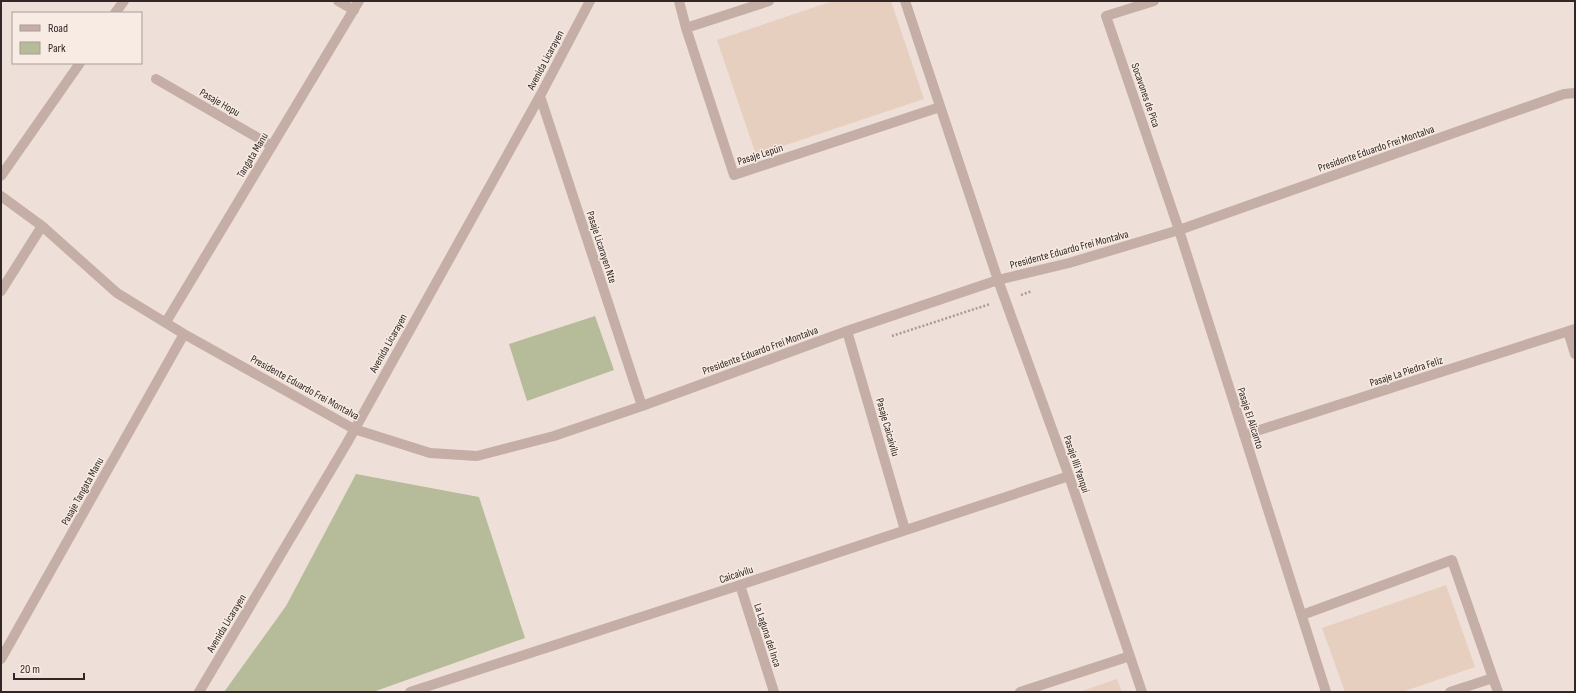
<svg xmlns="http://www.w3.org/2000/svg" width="1576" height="693" viewBox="0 0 1576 693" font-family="'Sofia Sans Condensed',sans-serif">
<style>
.green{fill:#b6bc99}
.plaza{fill:#e6cfbf}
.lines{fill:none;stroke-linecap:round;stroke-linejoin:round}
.path{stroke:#b1988f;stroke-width:2.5;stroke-dasharray:2 2;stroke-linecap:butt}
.service{stroke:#c5aea5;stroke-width:10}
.minor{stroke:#c5aea5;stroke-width:10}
.labels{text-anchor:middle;stroke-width:3;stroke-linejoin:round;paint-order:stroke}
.street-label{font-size:11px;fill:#322726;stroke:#f7ebe3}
</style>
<rect width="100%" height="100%" fill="#eee0d8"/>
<path class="green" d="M595,316L614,370L527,401L509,344Z
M356,474L479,497L525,638L373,692H224L286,606Z"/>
<path class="plaza" d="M833,1H891L924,99L756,155L717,40Z
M1446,585L1475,667L1402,692H1345L1322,628Z
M1117,679L1122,692H1079Z"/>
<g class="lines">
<path class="path" d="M1021,295L1032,291
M892,336L990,304"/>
<path class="service" d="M338,1L354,10"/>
<path class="minor" d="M679,1L686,28L734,175L940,107
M905,1L998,280L1069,476L1142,692
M1154,1L1106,16L1179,230L1326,692
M115,13L124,1
M686,28L769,1
M156,79L272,146
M540,96L642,406
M1,176L80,63
M1,196L42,226L117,293L184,334L354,429L430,453L477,456L554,436L642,406L847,331L998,280L1069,263L1179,230L1564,94L1575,93
M1,291L42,226
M166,322L359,1
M847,331L905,530
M1568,331L1575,354
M1244,435L1575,329
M740,585L774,692
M1302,615L1452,560L1493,678
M1,659L184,334
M199,692L347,443L540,96L590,1
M410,692L740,585L1069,476
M1020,692L1130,656
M1450,692L1493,678L1498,692"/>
</g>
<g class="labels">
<g class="street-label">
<text transform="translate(545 60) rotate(-62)" y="4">Avenida Licarayen</text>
<text transform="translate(1146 95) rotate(71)" y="4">Socavones de Pica</text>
<text transform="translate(220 102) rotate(30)" y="4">Pasaje Hopu</text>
<text transform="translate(1376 148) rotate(-19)" y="4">Presidente Eduardo Frei Montalva</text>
<text transform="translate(760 154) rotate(-18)" y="4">Pasaje Lepún</text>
<text transform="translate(252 155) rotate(-59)" y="4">Tangata Manu</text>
<text transform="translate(602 247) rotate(72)" y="4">Pasaje Licarayen Nte</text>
<text transform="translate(1069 249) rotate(-15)" y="4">Presidente Eduardo Frei Montalva</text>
<text transform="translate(388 343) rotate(-61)" y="4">Avenida Licarayen</text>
<text transform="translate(760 350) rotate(-20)" y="4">Presidente Eduardo Frei Montalva</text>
<text transform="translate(1406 371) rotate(-18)" y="4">Pasaje La Piedra Feliz</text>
<text transform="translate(305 387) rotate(29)" y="4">Presidente Eduardo Frei Montalva</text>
<text transform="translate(1251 418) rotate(72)" y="4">Pasaje El Alicanto</text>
<text transform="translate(888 427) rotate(74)" y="4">Pasaje Caicaivilu</text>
<text transform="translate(1077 464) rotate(71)" y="4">Pasaje Illi Yanqui</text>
<text transform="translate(82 491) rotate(-61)" y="4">Pasaje Tangata Manu</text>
<text transform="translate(736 574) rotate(-18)" y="4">Caicaivilu</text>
<text transform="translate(226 623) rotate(-59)" y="4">Avenida Licarayen</text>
<text transform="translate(768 635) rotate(72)" y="4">La Laguna del Inca</text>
</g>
</g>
<rect width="1576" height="693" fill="none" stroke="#322726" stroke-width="4"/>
<rect x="12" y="12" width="130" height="52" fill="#f7ebe3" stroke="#a89d97"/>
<rect x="20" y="25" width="20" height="6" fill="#c5aea5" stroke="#a89d97"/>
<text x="48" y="32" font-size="12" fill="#322726">Road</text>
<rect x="20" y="42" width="20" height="12" fill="#b6bc99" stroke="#a89d97"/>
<text x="48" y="52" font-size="12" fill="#322726">Park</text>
<path d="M14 673v6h70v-6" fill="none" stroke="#322726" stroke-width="2"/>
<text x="20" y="673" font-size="12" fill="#322726" stroke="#f7ebe3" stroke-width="3" paint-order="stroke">20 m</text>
</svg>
